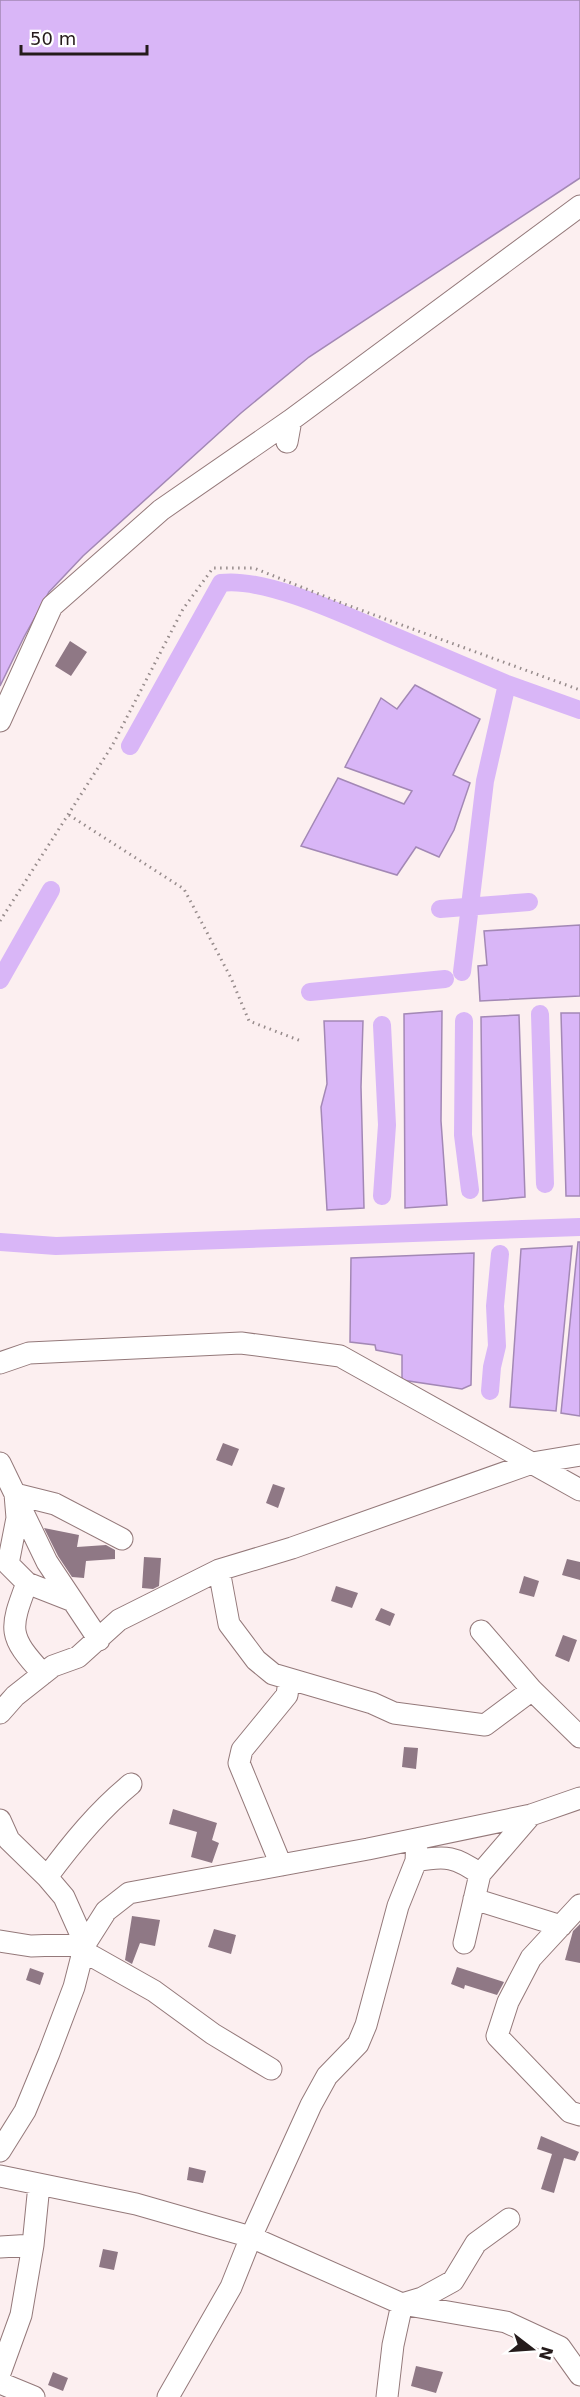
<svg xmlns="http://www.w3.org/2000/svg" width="580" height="2397" viewBox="0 0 580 2397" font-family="'DejaVu Sans',sans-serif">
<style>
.water{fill:#d9b6f7;stroke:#a388b5;stroke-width:1.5}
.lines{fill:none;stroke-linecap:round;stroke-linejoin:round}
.canal{stroke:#d9b6f7;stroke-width:18}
.building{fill:#8f7885}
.minor-casing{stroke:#94797a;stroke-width:23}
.path{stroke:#968b8b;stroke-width:3;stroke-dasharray:1.5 4.5;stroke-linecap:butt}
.minor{stroke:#fff;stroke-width:21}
</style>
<rect width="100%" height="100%" fill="#fceff0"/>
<path class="water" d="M0,0H580V178L309,357L241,413L83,556L49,592L24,637L0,686Z
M415,685L480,719L453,775L470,783L454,830L439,857L416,847L397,875L301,846L338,778L404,804L412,791L345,767L381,698L397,709Z
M580,925V996L480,1001L478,966L487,965L484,931Z
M442,1011L441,1121L447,1205L405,1208L404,1014Z
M561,1013H580V1196H566Z
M519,1015L525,1197L483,1201L481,1017Z
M324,1021H363L361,1087L364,1208L327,1210L321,1107L327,1084Z
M578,1242H580V1416L561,1413Z
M572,1246L556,1411L510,1407L521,1249Z
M474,1253L471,1385L462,1389L402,1380V1355L376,1350L375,1345L350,1342L351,1258Z"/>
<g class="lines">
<path class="canal" d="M130,746L221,583C265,577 345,615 387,633C427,650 467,667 507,684
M440,909L529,902
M462,972L485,781L507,684L580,710
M0,980L51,890
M310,992L445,979
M540,1014L545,1184
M464,1021L463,1135L470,1190
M382,1025L387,1125L382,1196
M0,1242L56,1246L580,1227
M490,1391L492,1367L497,1346L495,1306L500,1254"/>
</g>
<path class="building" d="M70,641L87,652L71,676L55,666Z
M223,1443L239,1449L232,1466L216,1460Z
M273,1484L285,1488L278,1508L266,1503Z
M44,1528L79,1535L77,1547L106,1545L115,1550V1559L86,1561L84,1578L72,1577L58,1556Z
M144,1557L161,1558L159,1586L153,1589L142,1588Z
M567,1559L580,1562V1580L562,1575Z
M524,1576L539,1581L534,1597L519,1593Z
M336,1586L358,1593L352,1608L331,1601Z
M381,1608L395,1614L390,1626L375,1620Z
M563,1635L577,1640L569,1662L555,1656Z
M404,1747L418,1748L416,1769L402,1767Z
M173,1809L217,1823L212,1840L219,1843L212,1863L191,1857L197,1832L169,1824Z
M132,1916L160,1920L155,1946L140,1943L132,1964L125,1960Z
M580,1924V1963L565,1960L573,1931Z
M214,1929L236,1935L231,1954L208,1947Z
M457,1967L504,1982L503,1984L497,1995L465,1985L464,1989L451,1984Z
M30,1968L44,1973L40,1985L26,1980Z
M541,2136L579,2152L575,2161L564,2158L554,2193L541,2189L552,2154L537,2149Z
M189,2167L206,2171L203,2183L187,2180Z
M103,2249L118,2252L114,2270L99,2267Z
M416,2366L443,2372L436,2393L411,2386Z
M53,2372L68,2378L63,2391L48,2385Z"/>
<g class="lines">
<g class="minor-casing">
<path id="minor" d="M287,442L291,420L580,206
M0,721L52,606L161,510L291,420
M0,1363L29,1353L241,1343L340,1356L580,1490
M0,1463L15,1494L17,1518L8,1564L27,1583L73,1601
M15,1494L55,1504L122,1539
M17,1500L47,1562L99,1640
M219,1570L229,1624L256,1660L273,1674L372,1703L394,1713L485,1725L532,1690
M27,1583C9,1630 8,1636 43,1674
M481,1631L532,1690L580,1737
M0,1713L15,1696L53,1666L78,1657L119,1620L219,1570L292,1548L532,1463L580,1455
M0,1820L9,1840L47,1877L64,1897L85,1944L74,1987L49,2053L25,2111L0,2151
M416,1861C446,1855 456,1857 480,1874
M281,1865L239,1763L242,1750L287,1695L289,1681
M47,1877C72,1843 98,1811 131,1784
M474,1899L561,1926
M580,1905L531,1958L508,2002L497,2036L570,2112L580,2115
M0,1941L31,1946L85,1944L106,1911L129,1893L368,1849L531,1815L580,1798
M464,1943L480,1874L531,1815
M83,1951L154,1991L213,2034L271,2069
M0,2176L136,2204L251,2237L402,2304L506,2322L560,2347L580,2375
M0,2247L33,2245
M0,2373L21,2315L33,2245L39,2185
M0,2383L34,2397
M168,2397L231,2287L251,2237L311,2105L327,2076L358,2044L366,2025L398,1906L416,1861L417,1839
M387,2397L393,2345L402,2304L422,2298L453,2281L476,2243L509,2219"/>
</g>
<path class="path" d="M69,815L184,889L231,978L249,1021L301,1041
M0,921L112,746L183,609L213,568H254L336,601L580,690"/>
<use href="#minor" class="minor"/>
</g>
<g transform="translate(532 2349) rotate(107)" stroke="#ffffff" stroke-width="4.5" paint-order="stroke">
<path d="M0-4.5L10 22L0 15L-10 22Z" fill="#251b1b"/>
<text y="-9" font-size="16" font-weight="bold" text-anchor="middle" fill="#251b1b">N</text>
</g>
<path d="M21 45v9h126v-9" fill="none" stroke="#251b1b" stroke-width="3"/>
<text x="30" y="45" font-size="18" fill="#251b1b" stroke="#ffffff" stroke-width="4.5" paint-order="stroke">50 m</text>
</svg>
